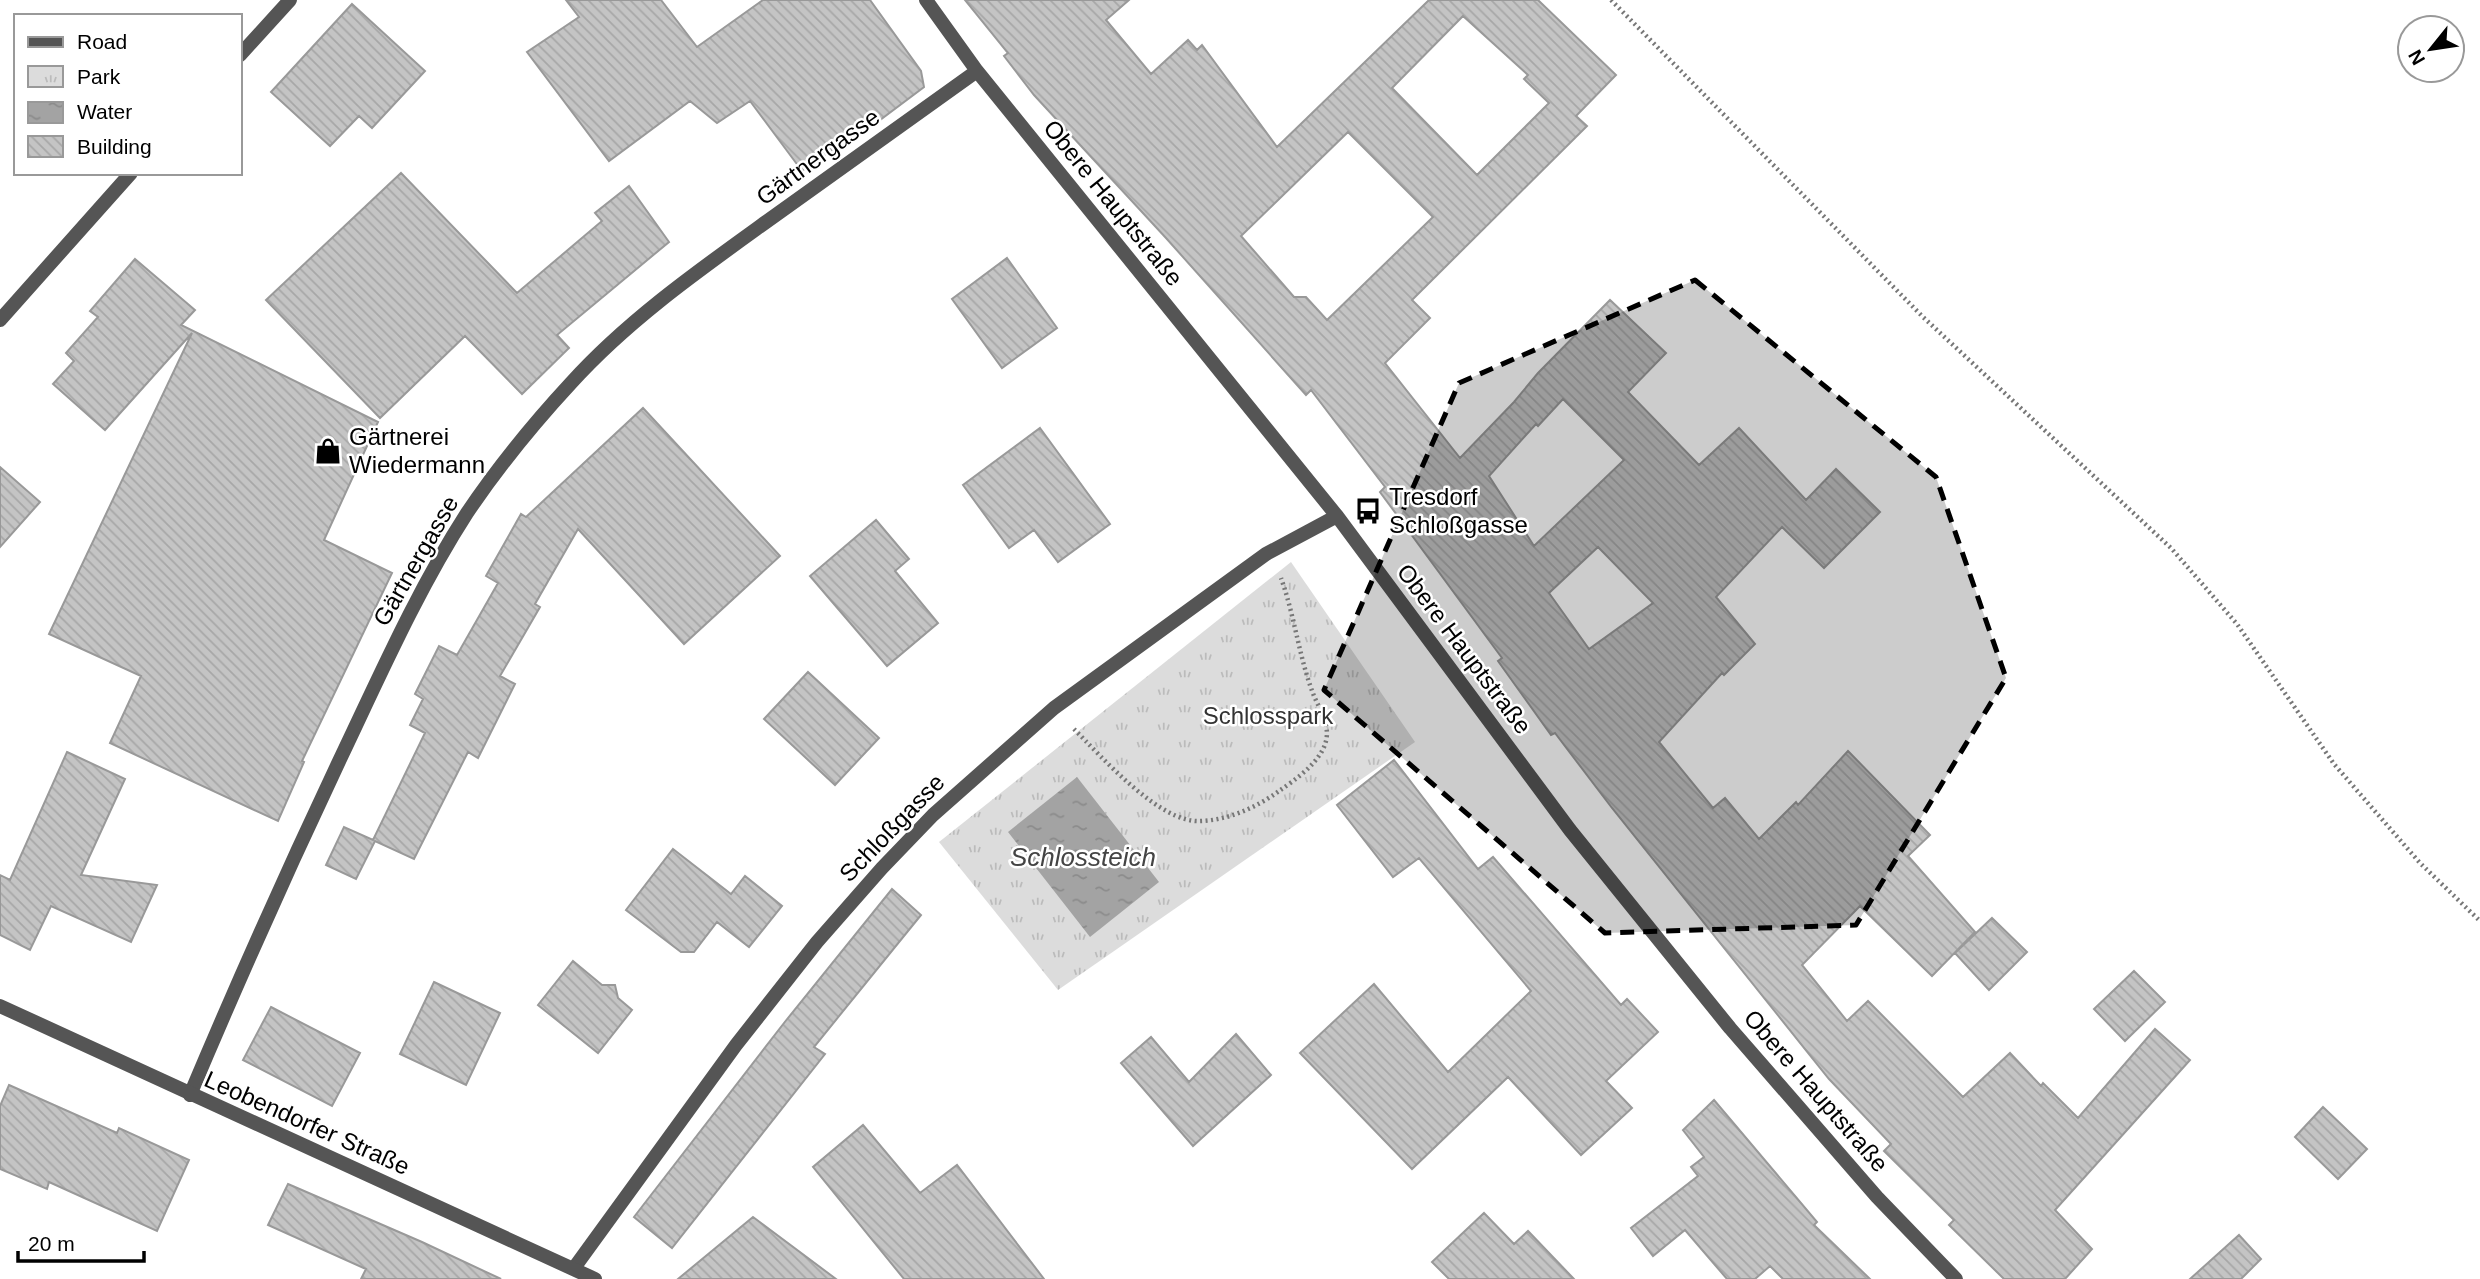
<svg xmlns="http://www.w3.org/2000/svg" width="2480" height="1279" viewBox="0 0 2480 1279" font-family="Arial,sans-serif">
<style>
.park{fill:url(#park-tufts)}
.water{fill:url(#water-ripples)}
.building{fill:url(#building-back-hatch);stroke:#999;stroke-width:2;fill-rule:evenodd}
.lines{fill:none;stroke-linecap:round;stroke-linejoin:round}
.path{stroke:#777;stroke-width:4.5;stroke-dasharray:2 3.5;stroke-linecap:butt}
.minor{stroke:#555;stroke-width:14}
.tertiary{stroke:#555;stroke-width:14}
.marked{fill:#000;fill-opacity:0.2;stroke:#000;stroke-width:5;stroke-dasharray:14 9;stroke-linejoin:round}
.labels{text-anchor:middle;stroke-width:5;stroke-linejoin:round;paint-order:stroke}
.street-label{font-size:24px;fill:#000;stroke:#fff}
.poi-label{font-size:24px;fill:#000;stroke:#fff;text-anchor:start}
.park-label{font-size:24px;fill:#333;stroke:#fff}
.water-label{font-size:26px;font-style:italic;fill:#444;stroke:#fff}
</style>
<defs>
<pattern id="park-tufts" width="24" height="20" patternUnits="userSpaceOnUse" patternTransform="scale(1.75)"><rect width="24" height="20" fill="#dcdcdc"/><path d="M3 7l-1-3M5 7V3M7 7l1-3M15 17l-1-3M17 17v-4M19 17l1-3" fill="none" stroke="#bbb"/></pattern>
<pattern id="water-ripples" width="26" height="14" patternUnits="userSpaceOnUse" patternTransform="scale(1.75)"><rect width="26" height="14" fill="#a3a3a3"/><path d="M2 4q2-2 4 0t4 0M15 11q2-2 4 0t4 0" fill="none" stroke="#8b8b8b"/></pattern>
<pattern id="building-back-hatch" width="6" height="6" patternUnits="userSpaceOnUse" patternTransform="scale(1.75)"><rect width="6" height="6" fill="#c4c4c4"/><path d="M-1 5l2 2M0 0l6 6M5-1l2 2" fill="none" stroke="#a7a7a7"/></pattern>
</defs>
<rect width="100%" height="100%" fill="#fff"/>
<path class="park" d="M1291,562L1415,742L1058,990L939,842Z"/>
<path class="water" d="M1077,777L1159,882L1090,937L1008,832Z"/>
<path class="building" d="M566,0H661L697,47L763,0H870L921,71L924,87L860,135L858,132L802,171L750,101L717,123L690,101L609,161L527,52L579,17Z
M965,0H1129L1106,20L1151,74L1188,40L1197,50L1202,45L1277,147L1429,0H1538L1616,75L1576,116L1587,126L1412,300L1430,318L1385,363L1460,458L1514,402L1538,373L1610,300L1666,353L1628,392L1699,465L1739,428L1806,500L1836,469L1880,512L1824,568L1782,527L1716,597L1755,644L1724,675L1722,673L1659,742L1713,808L1725,798L1759,839L1796,802L1798,805L1848,751L1930,835L1908,856L1975,932L1932,976L1860,906L1802,965L1847,1021L1868,1001L1963,1097L2010,1053L2041,1086L2043,1083L2078,1118L2155,1029L2190,1060L2055,1210L2092,1249L2065,1279H2004L1949,1225L1954,1220L1884,1151L1891,1144L1829,1079L1612,808L1555,733L1551,735L1498,661L1502,658L1380,492L1385,487L1311,390L1306,395L1166,238L1034,95L1004,56L1008,53ZM1463,16L1528,75L1524,79L1549,103L1477,175L1392,88ZM1348,132L1433,217L1327,320L1306,297H1294L1241,236ZM1563,399L1624,460L1534,546L1489,476L1536,424L1538,426ZM1598,547L1653,603L1589,649L1549,593Z
M352,4L425,71L372,128L359,116L330,146L271,92Z
M401,173L517,293L602,221L595,213L629,186L669,242L557,335L569,348L522,394L465,336L380,418L266,300Z
M1007,258L1057,328L1002,368L952,299Z
M135,259L195,310L181,325L378,422L324,540L392,573L302,761L304,762L278,821L110,743L141,676L49,634L192,333L105,430L53,384L74,361L66,353L98,317L90,311Z
M643,408L780,556L684,644L578,529L535,604L540,607L500,676L515,684L478,758L468,752L414,859L375,841L356,879L326,865L344,827L373,840L425,733L410,725L423,699L415,694L439,646L457,655L498,583L486,576L521,514L526,517Z
M1040,428L1110,524L1058,562L1034,530L1009,548L963,485Z
M0,467L40,502L0,547Z
M876,520L909,559L895,571L938,623L887,666L810,576Z
M808,672L879,738L835,785L764,719Z
M67,752L125,779L81,875L157,885L131,942L51,906L30,950L0,935V875L10,880Z
M1394,760L1478,869L1493,857L1621,1005L1627,999L1658,1032L1606,1081L1632,1108L1581,1155L1508,1077L1412,1169L1300,1053L1374,984L1448,1072L1531,991L1419,858L1393,877L1337,805Z
M673,849L731,894L745,876L782,906L749,947L717,922L694,952H681L626,910Z
M892,889L921,915L814,1047L825,1054L672,1248L634,1217L784,1023Z
M1992,918L2027,952L1989,990L1955,953Z
M573,961L602,985H615L618,998L632,1010L598,1053L538,1005Z
M2134,971L2165,1002L2125,1041L2094,1009Z
M434,982L500,1013L466,1085L400,1054Z
M271,1007L360,1053L332,1106L243,1060Z
M1236,1034L1271,1075L1193,1146L1121,1063L1151,1037L1189,1082Z
M9,1085L117,1133L119,1128L189,1160L157,1231L49,1182L47,1189L0,1169V1106Z
M1714,1100L1817,1222L1814,1225L1870,1279H1783L1770,1266L1755,1279H1727L1685,1230L1653,1256L1631,1228L1698,1176L1691,1167L1704,1157L1683,1130Z
M2323,1107L2367,1149L2338,1179L2295,1137Z
M863,1125L920,1193L957,1165L1044,1279H904L813,1167Z
M288,1184L422,1242L501,1279H361L366,1269L268,1225Z
M1484,1213L1514,1244L1528,1231L1574,1279H1449L1432,1262Z
M753,1217L836,1279H678Z
M2239,1235L2261,1259L2241,1279H2190Z"/>
<g class="lines">
<path class="path" d="M1611,0L1923,317L2171,548L2237,624L2334,764L2420,863L2480,921
M1074,729C1101,756 1160,824 1201,821C1229,820 1257,807 1279,791C1295,780 1321,762 1326,741C1330,725 1320,710 1314,696C1299,658 1295,617 1281,578"/>
<path class="minor" d="M926,0L977,71L1337,516L1570,830L1730,1028L1877,1197L1956,1279
M190,1095C238,981 289,867 342,755C381,673 418,589 467,513C498,467 534,423 571,383C627,321 698,271 766,222C836,172 906,121 977,71
M574,1268L736,1045L817,942L882,868L933,815L1054,708L1266,554L1337,516"/>
<path class="tertiary" d="M240,55L290,0
M0,320L131,173
M0,1006L595,1279"/>
</g>
<path class="marked" d="M1695,280L1936,477L2006,678L1856,925L1605,933L1324,690L1459,383Z"/>
<defs>
<g id="shop-bare" transform="scale(2.1)"><path d="M-5-2.5h2.3a2.7 3.5 0 0 1 5.4 0H5L5.5 6h-11ZM-1.5-2.5h3a1.5 2.3 0 0 0-3 0Z" fill="#000" stroke="#fff" stroke-width="2.5" paint-order="stroke"/></g>
<g id="bus-bare" transform="scale(2.1)"><path d="M-5-6H5V4H4V6H2V4H-2V6H-4V4H-5ZM-3.5-4V0h7V-4ZM-3.5 1.2v1.5H-2V1.2ZM2 1.2v1.5H3.5V1.2Z" fill="#000" stroke="#fff" stroke-width="2.5" paint-order="stroke"/></g>
</defs>
<g fill-rule="evenodd">
<use href="#shop-bare" x="328" y="451"/>
<use href="#bus-bare" x="1368" y="511"/>
</g>
<g class="labels">
<g class="street-label">
<text transform="translate(818 157) rotate(-36)" y="8">Gärtnergasse</text>
<text transform="translate(1113 203) rotate(51)" y="8">Obere Hauptstraße</text>
<text transform="translate(416 561) rotate(-60)" y="8">Gärtnergasse</text>
<text transform="translate(1464 649) rotate(53)" y="8">Obere Hauptstraße</text>
<text transform="translate(892 828) rotate(-46)" y="8">Schloßgasse</text>
<text transform="translate(1816 1091) rotate(49)" y="8">Obere Hauptstraße</text>
<text transform="translate(307 1123) rotate(24)" y="8">Leobendorfer Straße</text>
</g>
<g class="poi-label">
<text x="349" y="445">Gärtnerei<tspan x="349" dy="28">Wiedermann</tspan></text>
<text x="1389" y="505">Tresdorf<tspan x="1389" dy="28">Schloßgasse</tspan></text>
</g>
<g class="park-label">
<text x="1268" y="724">Schlosspark</text>
</g>
<g class="water-label">
<text x="1083" y="866">Schlossteich</text>
</g>
</g>
<rect x="14" y="14" width="228" height="161" fill="#ffffff" stroke="#999999" stroke-width="2"/>
<rect x="28" y="37" width="35" height="10" fill="#555555" stroke="#999999" stroke-width="2"/>
<text x="77" y="49" font-size="21" fill="#000000">Road</text>
<rect x="28" y="66" width="35" height="21" fill="url(#park-tufts)" stroke="#999999" stroke-width="2"/>
<text x="77" y="84" font-size="21" fill="#000000">Park</text>
<rect x="28" y="102" width="35" height="21" fill="url(#water-ripples)" stroke="#999999" stroke-width="2"/>
<text x="77" y="119" font-size="21" fill="#000000">Water</text>
<rect x="28" y="136" width="35" height="21" fill="url(#building-back-hatch)" stroke="#999999" stroke-width="2"/>
<text x="77" y="154" font-size="21" fill="#000000">Building</text>
<g transform="translate(2431 49) rotate(240)"><circle r="33" fill="#ffffff" stroke="#999999" stroke-width="2"/>
<path d="M0-5L12 26L0 18L-12 26Z" fill="#000000"/>
<text y="-10" font-size="19" font-weight="bold" text-anchor="middle" fill="#000000">N</text>
</g>
<path d="M18 1251v10h126v-10" fill="none" stroke="#000000" stroke-width="3.5"/>
<text x="28" y="1251" font-size="21" fill="#000000" stroke="#ffffff" stroke-width="5" paint-order="stroke">20 m</text>
</svg>
